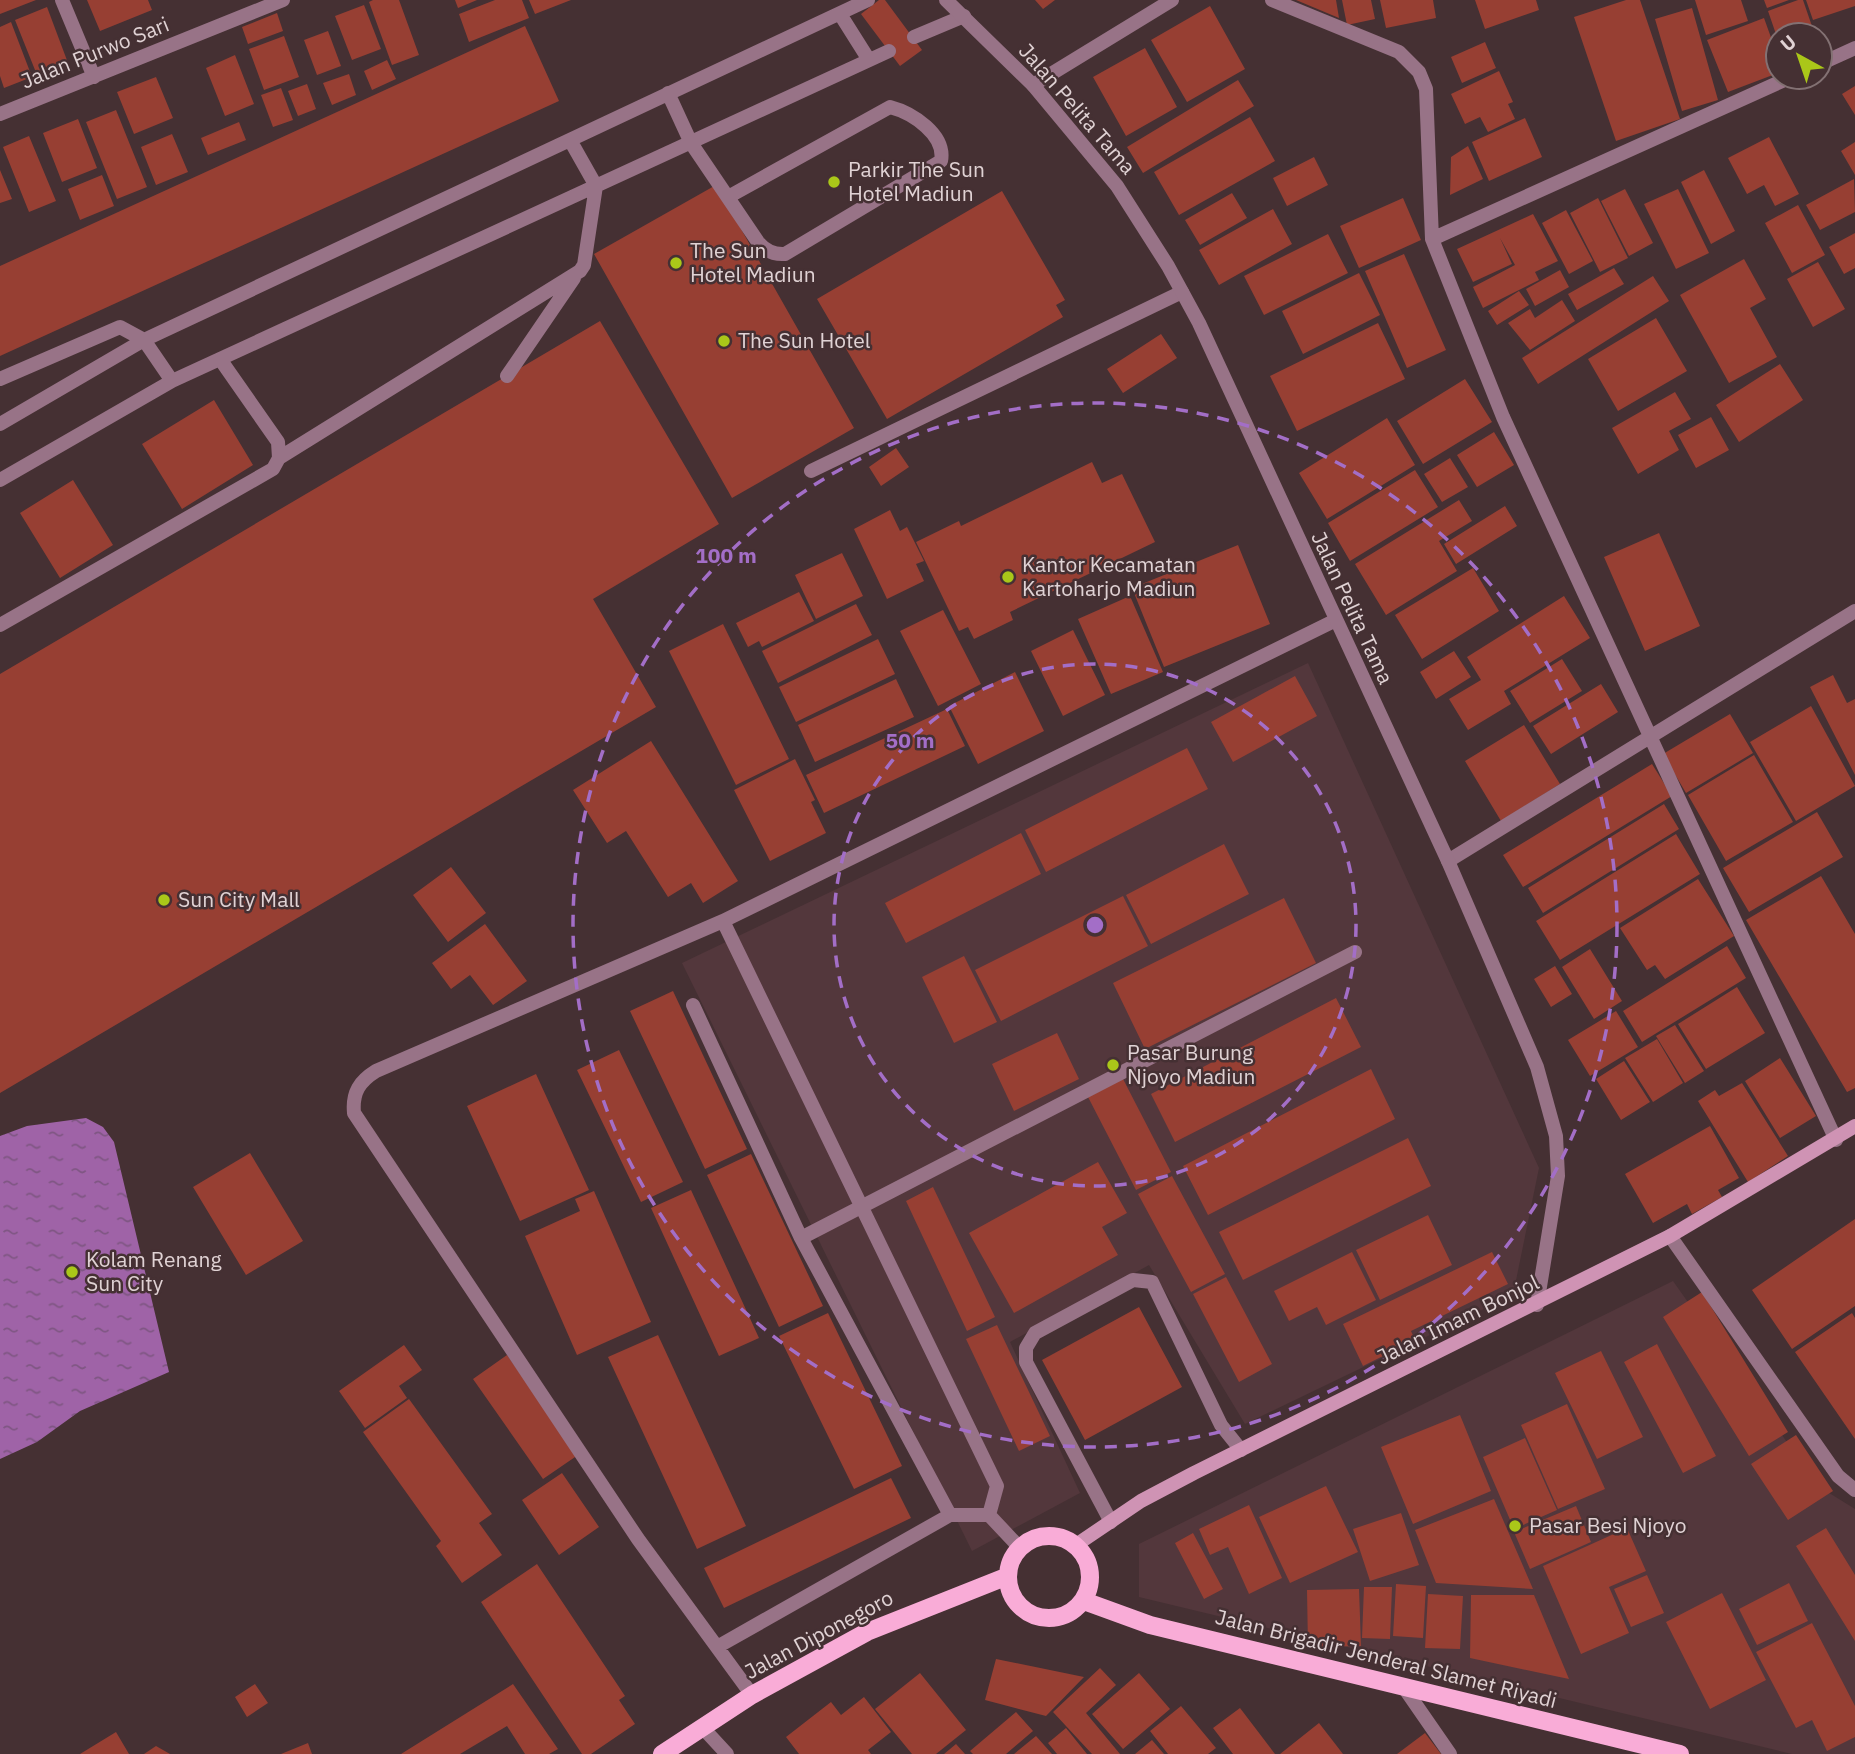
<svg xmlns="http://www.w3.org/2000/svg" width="1855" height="1754" viewBox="0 0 1855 1754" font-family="'IBM Plex Sans',sans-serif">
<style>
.built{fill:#53373c}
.water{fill:url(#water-ripples)}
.building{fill:#973f33}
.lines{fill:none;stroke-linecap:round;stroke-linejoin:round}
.service{stroke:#987387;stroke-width:14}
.minor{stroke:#987387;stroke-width:14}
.tertiary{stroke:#987387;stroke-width:14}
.secondary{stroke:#cf93b4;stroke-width:14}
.primary{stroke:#f9acd7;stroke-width:18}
.ring{fill:none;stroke:#a36ec7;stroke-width:3.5;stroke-dasharray:12 9}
.poi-dot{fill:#aac719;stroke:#453033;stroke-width:2.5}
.labels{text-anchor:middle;stroke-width:5;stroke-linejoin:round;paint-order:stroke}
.street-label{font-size:21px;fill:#e0d2d4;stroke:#453033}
.poi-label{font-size:21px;fill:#e0d2d4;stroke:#453033;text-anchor:start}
.centre{fill:#a36ec7;stroke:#453033;stroke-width:3.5}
.ring-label{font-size:21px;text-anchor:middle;font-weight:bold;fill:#a36ec7;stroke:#453033;stroke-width:5;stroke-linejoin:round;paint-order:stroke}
</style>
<defs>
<pattern id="water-ripples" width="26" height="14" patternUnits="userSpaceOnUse" patternTransform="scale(1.75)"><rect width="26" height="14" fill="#9f63a7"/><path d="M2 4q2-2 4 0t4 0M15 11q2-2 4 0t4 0" fill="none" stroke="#7f5683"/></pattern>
</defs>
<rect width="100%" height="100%" fill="#453033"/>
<path class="built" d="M1308,663L1539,1168L1513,1295L1245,1424L1149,1265L1010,1342L1080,1493L972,1551L682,963Z
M1673,1281L1818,1486L1855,1509V1754H1792L1139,1597V1544Z"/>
<path class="water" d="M86,1118L103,1127L114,1142L169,1372L80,1411L37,1442L0,1459V1136L27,1126Z"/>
<path class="building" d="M0,0H36L0,14Z
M87,0H148L152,10L100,31Z
M373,0H399L419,55L392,65L369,2Z
M455,0H477L458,8Z
M495,0H522L529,18L469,42L459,14Z
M529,0H571L535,14Z
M879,0H885L922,50L900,66L861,14Z
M1035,0H1055L1043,9Z
M1296,0H1336L1339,18Z
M1342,0H1371L1375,19L1347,25Z
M1380,0H1433L1436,18L1386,28Z
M1475,0H1536L1539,10L1485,29Z
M1626,0H1640L1680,119L1616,141L1574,17Z
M1695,0H1741L1748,21L1706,35Z
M1764,0H1789L1767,8Z
M1798,0H1803L1815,35H1778V40L1768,11Z
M1806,0H1855V6L1813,20Z
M364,5L381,49L352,60L335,16Z
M1210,6L1245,69L1187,102L1151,40Z
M47,7L68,63L37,75L15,20Z
M1692,8L1718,100L1682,111L1655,19Z
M277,13L283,31L248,44L242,27Z
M1764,18L1778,57V73L1728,92L1707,40Z
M11,22L32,77L4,88L0,76V27Z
M525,26L559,101L0,356V266Z
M328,31L341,66L317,75L304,40Z
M284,36L299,77L264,90L249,49Z
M1485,42L1496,68L1462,83L1451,57Z
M1145,48L1177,107L1126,136L1093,77Z
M235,55L254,104L225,116L206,68Z
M387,60L396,79L372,90L364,71Z
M1499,71L1513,102L1508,104L1515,119L1488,132L1480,117L1465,124L1451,94Z
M349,74L356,95L332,105L323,83Z
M156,77L173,118L134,134L117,92Z
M1238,80L1254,106L1143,173L1127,147Z
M307,84L316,109L298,116L288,91Z
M1855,86V115L1842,94Z
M281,88L293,120L273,127L261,95Z
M116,110L147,187L117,199L86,122Z
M1250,117L1275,161L1179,215L1154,172Z
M1525,118L1542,157L1489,181L1472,142Z
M78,119L97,168L62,182L43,133Z
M239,122L246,140L208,155L201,138Z
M172,134L188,172L156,185L141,147Z
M29,136L56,201L29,212L3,147Z
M1769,137L1799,194L1775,206L1764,185L1747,194L1728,158Z
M1855,142V175L1841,151Z
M1468,146L1483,179L1450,195L1451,157Z
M1314,157L1328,185L1287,206L1273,178Z
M0,170L12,199L0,203Z
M1704,170L1735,231L1711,244L1681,182Z
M102,175L114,206L80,220L68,189Z
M1854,179L1855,212L1820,230L1806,205Z
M716,185L854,428L732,498L594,254Z
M1625,189L1653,243L1629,256L1601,201Z
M1678,189L1709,253L1676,269L1644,204Z
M1002,191L1065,300L1056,305L1063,317L887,419L817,299Z
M1232,193L1247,218L1200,245L1185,220Z
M1403,198L1421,240L1359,268L1340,226Z
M1598,198L1628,258L1600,272L1570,213Z
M1798,205L1825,255L1792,273L1765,223Z
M1273,209L1292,244L1219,285L1199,250Z
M1566,210L1593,261L1569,274L1542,223Z
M1533,214L1558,261L1535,272L1539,280L1483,308L1473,287L1515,265L1500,238L1512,264L1473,282L1457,249Z
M1855,233V268L1844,274L1829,247Z
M1328,234L1348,273L1264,315L1244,276Z
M1404,254L1446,350L1407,368L1365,271Z
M1744,259L1766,299L1750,308L1777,357L1729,383L1680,295Z
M1818,262L1845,309L1813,327L1787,279Z
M1614,268L1624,284L1577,310L1568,294Z
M1560,270L1569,287L1535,306L1526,289Z
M1359,273L1380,315L1303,354L1282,311Z
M1653,276L1669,301L1538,384L1522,358Z
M1519,291L1529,305L1497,325L1488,311Z
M1562,300L1575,321L1530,350L1508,323L1530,309L1535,318Z
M1656,318L1687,371L1618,411L1588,359Z
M600,321L719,524L593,599L656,707L0,1093V674Z
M1378,323L1405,379L1297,431L1270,376Z
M1161,334L1177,358L1123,393L1107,369Z
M1780,364L1803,400L1739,442L1716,405Z
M1465,379L1492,422L1423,464L1397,421Z
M1675,392L1691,419L1669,431L1679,450L1638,474L1612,428Z
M214,400L253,465L182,509L142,444Z
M1711,417L1729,450L1696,468L1678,435Z
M1387,418L1415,465L1327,519L1299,473Z
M1494,432L1514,465L1477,487L1457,455Z
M896,448L909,467L881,486L869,467Z
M1450,458L1468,487L1442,502L1424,474Z
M1092,462L1102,483L1122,474L1155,542L1010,612L1013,620L974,639L968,627L959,631L916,542L959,521L961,526Z
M1415,470L1438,507L1350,561L1328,523Z
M73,480L113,545L60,578L20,513Z
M1459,500L1472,521L1439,541L1457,571L1386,615L1355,564Z
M1505,506L1517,526L1456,564L1444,544Z
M890,510L900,531L907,527L924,561L916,564L924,581L887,599L854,529Z
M1659,533L1700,626L1645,651L1604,557Z
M1238,545L1270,624L1164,667L1132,588Z
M842,553L863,596L816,619L795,575Z
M1473,568L1499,611L1422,659L1395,615Z
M799,592L814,621L762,647L759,641L748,647L736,623Z
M1130,596L1163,672L1111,694L1078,619Z
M1564,596L1590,638L1504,691L1511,704L1468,730L1449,699L1481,680L1467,657Z
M856,604L872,635L778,683L762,651Z
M943,610L981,684L938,706L900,631Z
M723,624L789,759L736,785L669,651Z
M1073,630L1105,695L1063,716L1031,651Z
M878,639L895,674L796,722L779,687Z
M1454,651L1471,677L1436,699L1420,672Z
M1562,659L1582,691L1530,723L1510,691Z
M1015,672L1044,731L978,764L949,706Z
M1833,675L1847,703L1855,699V775L1810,687Z
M1295,676L1317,716L1233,762L1211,722Z
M896,679L914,717L815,762L798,725Z
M1601,684L1618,712L1551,754L1533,726Z
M1811,706L1855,786L1796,821L1750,742Z
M947,709L965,746L824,813L806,775Z
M1730,714L1753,753L1686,793L1663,754Z
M1524,725L1560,784L1501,821L1465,761Z
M651,741L738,881L703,903L691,883L668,897L626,831L607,843L573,790Z
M1187,748L1208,789L1046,872L1025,830Z
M1754,755L1793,822L1726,861L1688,795Z
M795,759L815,800L811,802L826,833L770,861L734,790Z
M1652,764L1672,796L1523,887L1503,855Z
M1664,804L1679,829L1543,913L1528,888Z
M1817,812L1843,857L1749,912L1723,868Z
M1021,833L1041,874L906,943L885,903Z
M1676,834L1700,874L1560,960L1536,921Z
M1224,844L1249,894L1151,944L1126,895Z
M451,867L486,913L448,942L413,895Z
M1821,876L1855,934V1088L1847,1092L1746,920Z
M1698,879L1734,936L1665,979L1655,965L1647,970L1620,928Z
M1123,896L1148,946L1001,1021L975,970Z
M1284,898L1316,963L1145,1049L1113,983Z
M485,924L527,981L493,1005L470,975L451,989L432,963Z
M1727,946L1746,978L1642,1042L1623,1011Z
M1590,949L1622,1001L1594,1019L1562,967Z
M964,956L997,1022L954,1043L922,977Z
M1555,966L1572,994L1551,1007L1534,979Z
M1737,987L1765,1033L1706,1069L1678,1024Z
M673,991L747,1149L705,1169L630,1011Z
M1336,998L1361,1047L1175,1142L1151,1094Z
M1616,1011L1638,1047L1590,1076L1568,1040Z
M1675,1025L1704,1071L1685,1083L1656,1036Z
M1057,1033L1079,1079L1014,1111L992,1064Z
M1657,1039L1683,1083L1653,1102L1625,1058Z
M619,1050L683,1182L641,1202L577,1070Z
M1780,1058L1816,1116L1780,1138L1745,1081Z
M1624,1061L1650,1102L1621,1120L1596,1079Z
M1371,1069L1395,1119L1208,1215L1183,1166Z
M536,1074L589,1190L520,1221L467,1106Z
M1123,1079L1171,1172L1136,1190L1088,1097Z
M1742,1083L1788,1156L1748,1182L1698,1101L1715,1090L1719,1096Z
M1710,1126L1739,1178L1718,1190L1722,1197L1692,1214L1687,1204L1653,1223L1625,1174Z
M1408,1138L1431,1186L1243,1280L1219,1232Z
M250,1153L303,1241L246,1275L193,1187Z
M751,1154L823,1306L779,1327L707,1175Z
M1098,1162L1127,1213L1102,1227L1118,1255L1014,1313L969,1233Z
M1172,1176L1225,1274L1191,1292L1138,1194Z
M933,1187L995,1317L967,1331L906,1201Z
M691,1190L759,1338L719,1356L651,1208Z
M594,1191L651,1322L577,1355L525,1236L580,1211L575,1199Z
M1428,1215L1452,1265L1380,1300L1356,1250Z
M1855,1219V1306L1792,1349L1752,1290Z
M1352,1252L1376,1300L1326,1325L1317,1307L1289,1321L1274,1291Z
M1492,1252L1508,1284L1411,1331L1415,1340L1363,1366L1343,1324Z
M1226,1277L1272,1364L1239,1382L1193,1294Z
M1702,1292L1788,1432L1749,1456L1663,1317Z
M1139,1307L1182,1387L1085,1440L1042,1360Z
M828,1313L902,1466L854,1489L779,1336Z
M1852,1313L1855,1318V1439L1795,1352Z
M997,1325L1050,1436L1019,1451L966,1339Z
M658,1335L746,1526L697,1549L608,1357Z
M1657,1344L1716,1456L1683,1473L1624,1362Z
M404,1345L422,1370L399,1386L407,1398L365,1428L339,1391Z
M1601,1351L1643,1437L1597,1459L1555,1373Z
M507,1355L578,1455L543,1479L473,1379Z
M409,1399L492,1514L479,1523L502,1555L462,1583L436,1546L441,1541L363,1432Z
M1567,1404L1605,1489L1558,1509L1521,1425Z
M1460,1415L1491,1491L1413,1524L1381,1447Z
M1796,1435L1833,1491L1788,1520L1751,1464Z
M1525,1438L1557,1510L1514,1529L1483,1457Z
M562,1473L599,1527L559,1555L522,1500Z
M891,1478L911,1518L724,1608L704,1568Z
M1326,1486L1358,1552L1290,1583L1259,1517Z
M1494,1499L1533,1589L1436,1583L1415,1530Z
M1249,1505L1282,1578L1249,1594L1228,1547L1210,1555L1199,1529Z
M1576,1506L1591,1542L1530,1569L1514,1532Z
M1401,1513L1419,1565L1370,1581L1353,1529Z
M1627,1528L1646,1571L1609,1587L1629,1633L1581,1654L1543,1566Z
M1826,1528L1855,1575V1641L1796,1546Z
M1193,1533L1223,1589L1204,1599L1175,1543Z
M537,1564L625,1696L619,1700L635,1724L591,1754H582L481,1602Z
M1647,1575L1664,1613L1631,1627L1614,1589Z
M1789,1583L1808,1621L1757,1645L1739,1609Z
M1396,1584L1426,1586L1423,1638L1393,1636Z
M1364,1587H1392L1390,1639L1362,1638Z
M1359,1589L1361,1646L1308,1647L1307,1590Z
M1722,1593L1766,1680L1710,1709L1666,1622Z
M1428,1594L1463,1596L1460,1649L1425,1648Z
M1471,1595H1534L1569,1679L1470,1658Z
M1812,1623L1855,1706V1737L1827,1751L1812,1720L1796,1728L1756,1652Z
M996,1659L1084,1677L1046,1716L985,1700Z
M1100,1668L1116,1685L1086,1713L1120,1754H1092L1053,1712Z
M920,1673L966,1730L936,1754H912L875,1709Z
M1139,1673L1170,1709L1123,1749L1092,1714Z
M255,1684L268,1703L247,1717L235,1697Z
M513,1684L558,1749L549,1754H525L507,1726L460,1754H401Z
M864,1697L891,1732L868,1750L871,1754H799L786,1737L831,1702L841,1715Z
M1181,1706L1216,1748L1208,1754H1168L1150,1731Z
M1240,1708L1275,1754H1233L1213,1728Z
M1016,1712L1033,1731L1006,1754H973L970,1751Z
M1319,1723L1343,1754H1280Z
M1066,1728L1087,1754H1057L1048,1743Z
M116,1732L129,1754H80Z
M1425,1733L1441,1754H1397Z
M1036,1736L1052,1754H1014Z
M1152,1740L1164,1754H1135Z
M308,1743L312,1754H281Z
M956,1744L965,1754H944Z
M156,1746L170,1754H144Z"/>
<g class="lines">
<path class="service" d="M840,14L869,60
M914,37L964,16
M668,93L691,143L758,242C765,250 773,255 785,254L941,161C946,135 913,113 890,107L728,197
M507,376L574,278
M0,379L120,327L144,340L172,381
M0,424L144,340L868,0
M279,458L580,271L584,265L596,186L570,140
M811,471L1182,292
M0,480L172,381L889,51
M0,625L273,469L279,458L278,442L220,359
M723,921L997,1486L989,1515L1020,1548
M693,1005L801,1238L950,1515L717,1647
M801,1238L1355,952
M950,1515H989
M1111,1522L1026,1362V1348L1035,1333L1133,1280L1152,1282L1221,1425L1241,1450
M752,1695L638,1539L354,1113C352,1092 360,1081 376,1071L723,921L1334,621"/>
<path class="minor" d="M62,0L94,77
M1272,0L1399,52L1419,72L1426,89L1432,239L1503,417L1836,1140
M1820,64L1855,48
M1033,85L1172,0
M0,114L283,0
M1432,239L1791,77
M1448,861L1855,611
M1670,1236L1838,1476L1855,1490
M1405,1689L1450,1754
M703,1728L727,1754"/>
<path class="tertiary" d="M946,0L1033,85L1117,186L1168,266L1199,323L1448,861L1537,1067L1556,1136L1558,1176L1537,1305"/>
<path class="secondary" d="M1076,1545L1141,1501L1194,1473L1670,1236L1855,1126"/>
<path class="primary" d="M1008 1577a41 41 0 1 1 82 0a41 41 0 1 1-82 0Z
M1084,1601L1150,1625L1680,1754
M662,1754L752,1695L867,1632L1008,1576"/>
</g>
<g class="ring">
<circle cx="1095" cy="925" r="261"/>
<circle cx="1095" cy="925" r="522"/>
</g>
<g class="poi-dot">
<circle cx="834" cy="182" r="7"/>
<circle cx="676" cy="263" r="7"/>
<circle cx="724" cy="341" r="7"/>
<circle cx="1008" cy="577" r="7"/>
<circle cx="164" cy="900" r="7"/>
<circle cx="1113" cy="1065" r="7"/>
<circle cx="72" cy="1272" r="7"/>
<circle cx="1515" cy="1526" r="7"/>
</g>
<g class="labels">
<g class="street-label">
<text transform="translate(95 53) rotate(-22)" y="7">Jalan Purwo Sari</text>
<text transform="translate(1077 109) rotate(49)" y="7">Jalan Pelita Tama</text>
<text transform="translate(1352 608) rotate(65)" y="7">Jalan Pelita Tama</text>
<text transform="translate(1458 1320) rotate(-26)" y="7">Jalan Imam Bonjol</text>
<text transform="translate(819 1635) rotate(-28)" y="7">Jalan Diponegoro</text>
<text transform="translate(1386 1659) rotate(14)" y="7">Jalan Brigadir Jenderal Slamet Riyadi</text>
</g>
<g class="poi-label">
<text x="848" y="177">Parkir The Sun<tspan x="848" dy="24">Hotel Madiun</tspan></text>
<text x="690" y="258">The Sun<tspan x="690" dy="24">Hotel Madiun</tspan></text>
<text x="738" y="348">The Sun Hotel</text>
<text x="1022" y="572">Kantor Kecamatan<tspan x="1022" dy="24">Kartoharjo Madiun</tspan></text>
<text x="178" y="907">Sun City Mall</text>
<text x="1127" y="1060">Pasar Burung<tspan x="1127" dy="24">Njoyo Madiun</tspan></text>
<text x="86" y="1267">Kolam Renang<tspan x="86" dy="24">Sun City</tspan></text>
<text x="1529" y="1533">Pasar Besi Njoyo</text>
</g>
</g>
<circle cx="1095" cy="925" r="10" class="centre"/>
<g class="ring-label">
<text x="726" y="563">100 m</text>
<text x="910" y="748">50 m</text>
</g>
<g transform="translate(1799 56) rotate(320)"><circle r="33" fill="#453033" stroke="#837173" stroke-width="2"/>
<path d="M0-5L12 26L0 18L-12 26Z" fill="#aac719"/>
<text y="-10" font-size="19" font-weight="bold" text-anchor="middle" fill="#e0d2d4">U</text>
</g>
</svg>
